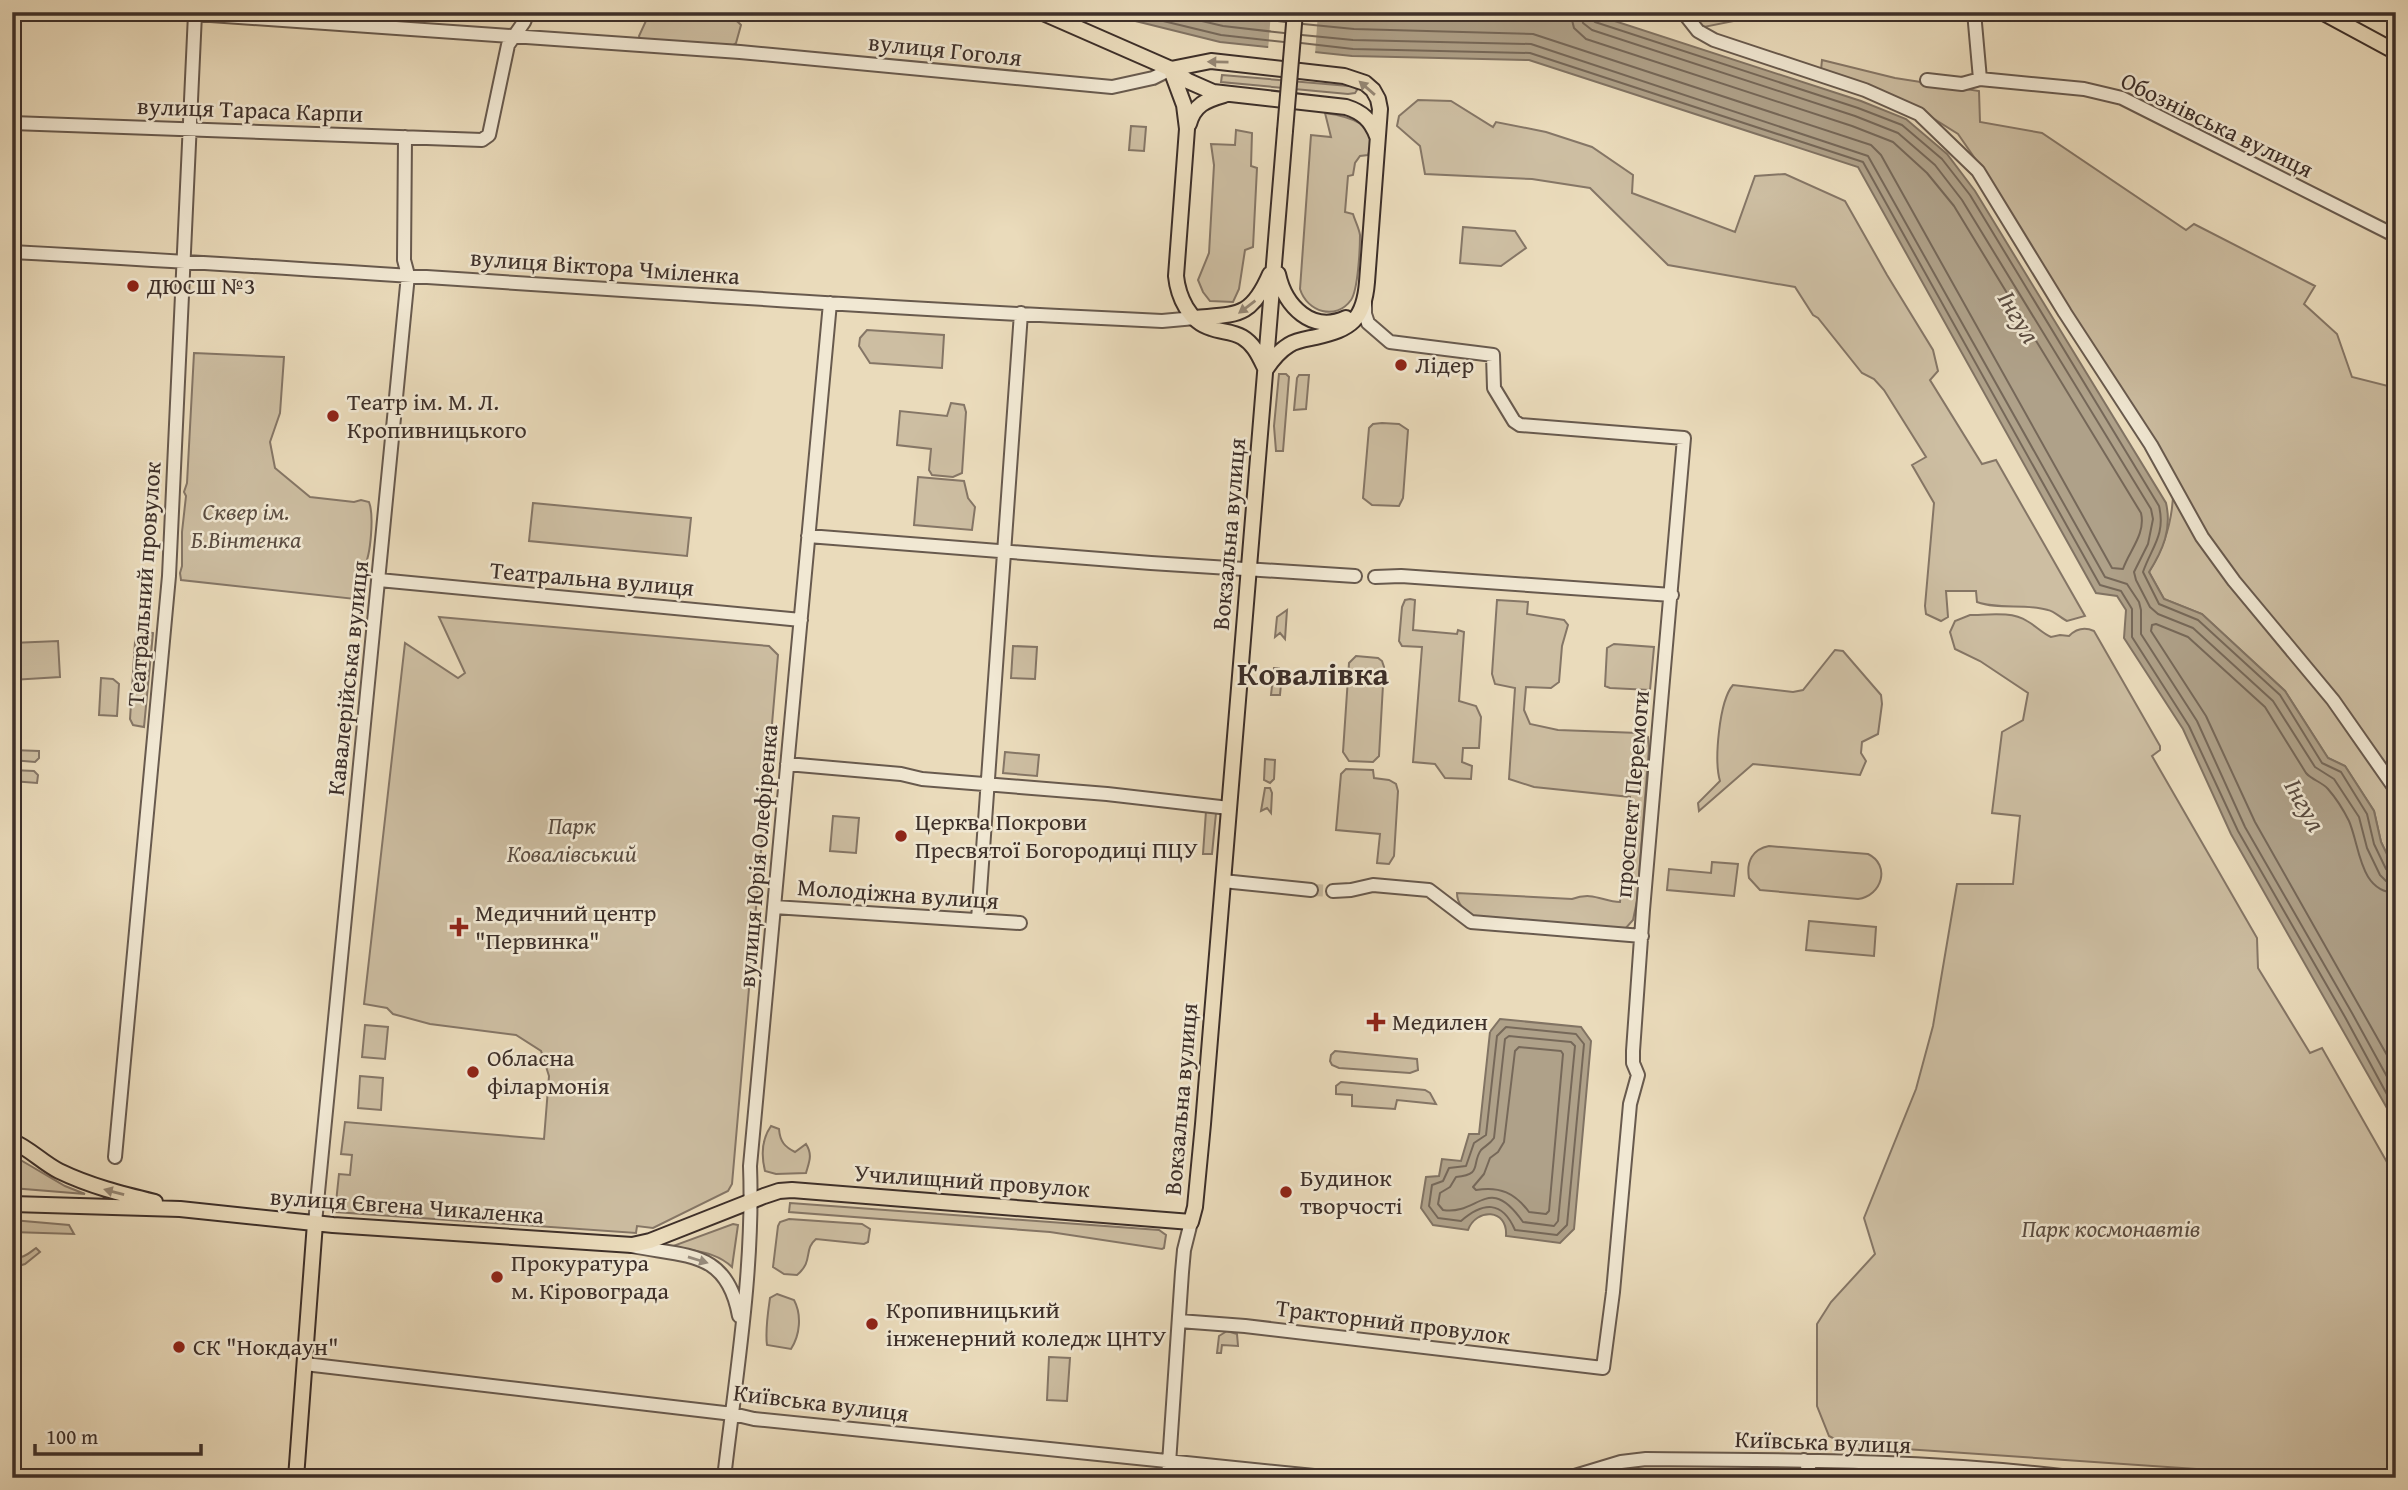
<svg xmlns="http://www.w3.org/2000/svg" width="2408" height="1490" viewBox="0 0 2408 1490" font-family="'Gentium Book Plus',serif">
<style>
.green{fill:#cdbea2;stroke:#857666;stroke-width:2}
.water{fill:#afa189;stroke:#817363;stroke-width:2}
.pier{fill:#eadbbb}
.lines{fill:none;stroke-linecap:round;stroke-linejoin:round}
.shore{stroke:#766859;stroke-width:2}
.minor-tunnel{stroke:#c7b99e;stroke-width:12;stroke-dasharray:12 6;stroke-linecap:butt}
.minor-casing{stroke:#685a4e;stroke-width:16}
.major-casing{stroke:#3d2f29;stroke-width:18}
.minor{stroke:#f1e8d3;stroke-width:12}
.major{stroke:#eadbbb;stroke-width:14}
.major-bridge-casing{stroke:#3d2f29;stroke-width:18;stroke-linecap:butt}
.major-bridge{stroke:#eadbbb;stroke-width:14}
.oneway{fill:#948572}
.oneway2{fill:#978c7e}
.poi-dot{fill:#8f2418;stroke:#f1e8d3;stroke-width:2.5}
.labels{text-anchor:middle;stroke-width:5;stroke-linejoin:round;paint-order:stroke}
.street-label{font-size:24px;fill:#3d2f29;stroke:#f1e8d3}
.poi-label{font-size:24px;fill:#3d2f29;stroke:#f1e8d3;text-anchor:start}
.park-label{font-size:24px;font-style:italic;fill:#5a4c41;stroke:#f1e8d3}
.water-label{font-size:26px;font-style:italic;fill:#5a4c41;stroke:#f1e8d3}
.district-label{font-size:32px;font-weight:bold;fill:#3d2f29;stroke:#f1e8d3}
</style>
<rect width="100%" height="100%" fill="#eadbbb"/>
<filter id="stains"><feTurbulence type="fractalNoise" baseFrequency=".00286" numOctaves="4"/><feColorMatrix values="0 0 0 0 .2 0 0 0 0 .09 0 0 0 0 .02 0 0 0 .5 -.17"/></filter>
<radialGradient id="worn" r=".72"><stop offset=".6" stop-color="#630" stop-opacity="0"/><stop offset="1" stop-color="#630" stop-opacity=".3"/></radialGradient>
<path class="green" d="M650,12C675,12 724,5 741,25L736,43L733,45L641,42L639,36Z
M1687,12H1735L1734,21L1699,28Z
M1822,60L1895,78L1979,91L1980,122L2042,133L2186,230L2194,224L2315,286L2304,304L2337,334L2352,377L2396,388V873L2381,842L2374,811L2345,766L2328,758L2285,691L2202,614L2164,599L2149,572C2167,543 2175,511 2173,477L1994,186L1958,134L1918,109L1821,70Z
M1222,75L1349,86H1355L1357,90L1355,93L1348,94L1221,82Z
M1418,100L1451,101L1493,127L1496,122L1546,132L1592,147L1633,175L1632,193L1735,232L1755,176L1785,174L1845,201L1887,275L1933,350L1938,371L1930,380L1982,464L1996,460L2085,616L2067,621C2061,618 2054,611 2048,610C2026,603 1998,610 1977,602L1976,591H1946L1948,617L1941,621L1926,614L1925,606L1934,503L1912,465L1926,457L1884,390L1874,379L1862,373L1818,318L1813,315L1795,287L1668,265L1590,188L1532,179L1425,174L1420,146L1397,126L1399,116Z
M1325,113C1347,116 1382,124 1368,155L1360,156L1355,163L1353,175L1348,176L1345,212L1353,214C1355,221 1359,228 1360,235C1360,249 1358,290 1351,300C1336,321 1307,312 1300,289L1311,135L1331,137Z
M1131,126L1146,127L1144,151L1129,150Z
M1236,130L1252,133L1251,166L1257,168L1253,247L1245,250L1239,289L1233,302L1210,301L1203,292L1198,280L1209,253L1214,165L1211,144L1235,145Z
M1463,227L1515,231L1526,248L1501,266L1460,263Z
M867,330L944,335L942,368L870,363L859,346L860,338Z
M194,353L284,357L280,413L270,442L275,468L310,497L354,502L361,500L369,502C374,515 371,555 364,567L358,568L355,599L181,580L180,573L182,566V532L186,496L184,492L187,483Z
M1279,374H1286L1289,377L1283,451H1276L1274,426Z
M1299,375H1309L1306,409L1294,410L1297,378Z
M951,403L964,405L966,412L962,473L953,477L932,475L929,470L931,449L897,445L900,411L947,416Z
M1382,423L1399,424L1408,430L1403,498L1399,506L1372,505L1363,498L1369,428L1373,424Z
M918,477L964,481L968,498L975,507L972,530L914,525Z
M533,503L691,518L687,556L529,541Z
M1410,599L1415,600L1413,630L1457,634L1458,630L1464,632L1459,701L1476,706L1481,717L1479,748H1463L1462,762L1472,766L1471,779L1445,778L1435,764L1413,762L1422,647L1402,646L1399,641L1402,607L1405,600Z
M1497,600L1528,602L1527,614L1564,620L1568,625L1562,646L1559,682L1551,688L1526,687L1524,710L1530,724L1558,730L1639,733L1648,737L1649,748L1637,901L1633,920L1625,929L1473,916C1464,910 1457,904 1457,893L1572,899C1594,891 1603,902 1620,902L1630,797L1534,787L1509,779L1515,688L1495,684L1492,674Z
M1287,610L1285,639L1280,633L1275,637L1277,617Z
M1970,615C1987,615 2012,611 2027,621C2036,626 2042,633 2051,637L2060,635L2069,636C2077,628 2085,627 2094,631L2160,746V750L2152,756L2257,938L2258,968L2310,1053L2322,1048L2396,1178V1467L2383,1472L2300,1476L1846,1445L1829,1436L1817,1406V1324L1831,1302L1875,1254L1864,1218L1916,1089L1933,1026L1957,884H2013L2020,816L1992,813L2002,732L2023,720L2028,693L1980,661L1955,649L1950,632L1955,621Z
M439,617L769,646L778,655L732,1184L728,1191L653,1228L637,1226L636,1233L335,1212L339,1174L350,1175L352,1155L341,1154L345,1122L544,1139L549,1076L541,1051L516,1035L430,1024L393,1014L387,1008L364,1004L405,643L458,678L465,673Z
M146,632L153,633L144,727L133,725L130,719L135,642L136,638Z
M58,641L60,677L12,680V643Z
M1614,644L1654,647L1650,690L1610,688L1605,686L1607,648Z
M1013,646L1037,647L1035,679L1011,678Z
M1835,650L1843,651L1881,695L1882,704L1878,734L1862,742L1861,753L1866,761L1860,775L1753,764L1699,811L1698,803L1720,781C1714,761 1719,701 1733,685L1793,692L1803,690Z
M1356,656L1378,658L1382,661L1384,667L1379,756L1373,762L1349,761L1343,752L1349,663Z
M1274,668H1279L1282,673L1280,695H1271Z
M101,678L113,679L119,684L117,716L99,715Z
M12,750L39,751V758L35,762L12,760Z
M1005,752L1039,755L1037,776L1003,773Z
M1265,759L1275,760L1274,779L1270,783L1264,780Z
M1346,769L1373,770L1374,778L1389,780L1396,784L1398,791L1394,856L1389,864L1377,863L1380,834L1336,830L1341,774Z
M12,770L34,771L38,775L37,783L12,781Z
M1265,788H1270L1272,793L1271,813L1267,808L1261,811Z
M1206,811L1216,813L1212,854H1203Z
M833,816L859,818L856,853L830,851Z
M1769,846L1868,854C1891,865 1882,896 1858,899L1760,890L1749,878C1746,861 1753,849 1769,846Z
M1712,862L1738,864L1734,896L1667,890L1669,869L1711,873Z
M1809,921L1876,927L1874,956L1806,950Z
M365,1025L388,1027L385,1059L362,1057Z
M1335,1051L1417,1059L1418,1070L1410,1073L1339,1068L1332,1065L1330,1061L1331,1055Z
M360,1076L383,1078L381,1110L358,1108Z
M1341,1082L1425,1090L1430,1093L1436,1104L1397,1100L1395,1109L1352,1106V1095L1336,1094V1086Z
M771,1126L779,1129C780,1142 785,1147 795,1152L806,1144C813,1155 809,1162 806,1173L776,1174L765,1171C761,1155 762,1139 771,1126Z
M12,1155L65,1186L85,1194L12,1188Z
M790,1203L1159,1230L1166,1235L1164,1248L1162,1249L1050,1232L789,1212Z
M789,1219L862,1224L870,1229L868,1242L864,1244L816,1239C803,1250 814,1261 797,1275L784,1274L773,1267L778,1226L780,1222Z
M12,1220L69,1225L74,1234L12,1232Z
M733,1224L738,1225L732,1267C715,1251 695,1252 673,1246Z
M36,1248L40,1252L25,1264L12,1268V1256C22,1260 28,1254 36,1248Z
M777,1294L794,1300C802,1315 800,1335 791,1349L767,1345C765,1330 768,1312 770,1298Z
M1227,1331L1237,1334L1238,1346L1222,1345L1221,1353H1217L1219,1336Z
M12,1344H19L15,1411H12Z
M1049,1357L1070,1358L1067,1401L1047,1400Z"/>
<path class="water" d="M1099,12H1587L1861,101L1906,119L1947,154L1975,191L2166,503C2172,529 2163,550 2149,572L2164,599L2202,614L2285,691L2328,758L2345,766L2374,811L2381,842L2396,873V1124L2231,834L2183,729L2124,638L2126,610L2117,596L2096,593L1858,167L1529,60L1352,56L1220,42Z
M1500,1019L1581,1027L1591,1041L1574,1229L1560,1243L1506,1236C1508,1208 1476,1208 1468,1230L1433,1225L1421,1208L1426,1177L1439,1176L1442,1159L1461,1161L1469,1134H1479L1490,1032Z"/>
<path class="pier" d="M1271,12H1318L1315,55L1268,50Z"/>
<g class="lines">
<path class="shore" d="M1126,12L1221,35L1284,42
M1164,12L1223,26L1284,33
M1209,12L1285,22
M1581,12L1583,23L1592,30L1855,116L1898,133L1935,165L1962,200L2151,509L2153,519L2148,544L2134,572L2136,580L2150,607L2158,614L2193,628L2273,701L2315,767L2334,779L2359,817L2367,848L2380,875L2386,881L2396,882
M1590,12L1591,18L1595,22L1858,108L1902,125L1942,159L1970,195L2159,506C2166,535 2151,548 2143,572L2159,604L2198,620L2280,695L2322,763L2341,772L2367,814L2374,844L2386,869L2396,874
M1303,24L1354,29L1533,34L1871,145L1881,155L2112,568L2123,569C2129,551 2146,534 2141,513L1954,206L1927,173L1893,142L1852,126L1586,39L1574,28L1570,12
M1302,35L1353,40L1531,44L1868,156L2105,577L2127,584L2139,602L2141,610V634L2197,721L2245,827L2352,1013L2396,1093
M1301,43L1353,49L1530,53L1863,162L2100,585L2121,591L2132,609V637L2189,726L2238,831L2345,1017L2396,1111
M2396,893C2359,892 2360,846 2349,821C2344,811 2335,797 2328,789C2322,782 2312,780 2306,773L2265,707L2188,637L2156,624L2152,625L2151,631L2206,716L2255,822L2396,1071
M1506,1027L1576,1034L1584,1044L1567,1225L1557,1235L1515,1230C1502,1200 1483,1202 1461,1221L1438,1218L1429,1206L1432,1185L1443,1181L1449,1168L1466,1166L1474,1143L1486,1135L1497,1036Z
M1509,1036L1571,1042L1575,1046L1558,1221L1554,1226L1523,1222C1488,1172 1479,1216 1443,1210L1438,1204L1440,1193L1450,1187L1456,1177C1483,1175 1471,1164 1481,1150C1485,1146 1490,1144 1494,1138L1505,1039Z
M1519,1047L1561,1051L1563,1054L1549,1211L1546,1214L1529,1212C1515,1193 1500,1186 1476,1190L1473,1187L1484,1174L1490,1158L1498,1152L1504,1142L1515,1051Z"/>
<path class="minor-tunnel" d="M1311,890L1333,891"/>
<g class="minor-casing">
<path id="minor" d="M168,12L740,52L1112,87L1153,78L1171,69
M1683,12L1698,31L1714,40L1865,90L1919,114L1978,171L2065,313L2151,445L2202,537L2234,581L2333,700L2396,790
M1974,12L1980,79
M1927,80L1962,84L1980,79L2084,89L2122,98L2396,236
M12,123L482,140L489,135L508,45L524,22L528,12
M12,252C396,272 778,304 1162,321L1195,318
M808,536L1151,563L1355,576
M1375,577L1401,576L1672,595
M379,580L801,620
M787,764L901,774L922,779L1107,794L1229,808
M1223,881L1311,890
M1333,891L1351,890L1373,885L1429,890L1471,922L1642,936
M774,907L1020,923
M978,920L1021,313
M115,1157L169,576L195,14
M315,1223L408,275L404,260L405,137
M632,1246C687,1257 727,1250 739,1316
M1179,1321L1245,1326L1603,1368L1613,1292L1630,1104L1638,1075L1633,1063V1051L1643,910L1684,438L1520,425L1514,421L1494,388L1493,355L1390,342L1368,323L1365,314V301
M305,1364L733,1414L754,1419L1334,1478
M1804,1460L1814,1478
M724,1478C736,1374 754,1270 750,1166L830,303
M1168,1478L1182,1272L1184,1250L1191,1222
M1568,1478L1621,1462L1646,1459C1790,1460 1935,1460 2079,1478"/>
</g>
<g class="major-casing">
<path id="major" d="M1041,12L1171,69L1188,81L1213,92L1346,107C1362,112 1371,120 1377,136
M2322,12L2396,52
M1171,69L1211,61L1344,76L1365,83L1373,90L1378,99L1380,109L1367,282C1364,320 1351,329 1316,337C1307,339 1297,340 1289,345C1279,351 1272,360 1266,369
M1171,70L1184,105L1187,129L1176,276C1178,296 1189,322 1211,328C1221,332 1232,331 1242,337C1254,344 1259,356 1265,368
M1189,124C1194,105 1206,100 1224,95
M1278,274C1285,306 1312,334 1346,318
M1195,318C1237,314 1251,318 1270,274
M12,1141C29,1148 43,1163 59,1171C90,1186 122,1194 155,1202
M12,1204L180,1209L333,1225L632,1245L650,1241L764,1196L779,1191L792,1190L1191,1222L1195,1207L1203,1124L1285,131
M296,1478L315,1223"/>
</g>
<use href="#minor" class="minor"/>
<use href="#major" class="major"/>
<g class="major-bridge-casing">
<path id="major-bridge" d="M1285,131L1295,12"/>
</g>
<use href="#major-bridge" class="major-bridge"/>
</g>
<defs><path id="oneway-solid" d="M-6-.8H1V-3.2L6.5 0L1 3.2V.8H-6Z" transform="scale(1.75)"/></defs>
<g class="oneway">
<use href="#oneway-solid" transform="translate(1218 62) rotate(-179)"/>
<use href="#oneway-solid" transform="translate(1367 88) rotate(-139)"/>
<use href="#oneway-solid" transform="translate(1247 307) rotate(143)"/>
<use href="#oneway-solid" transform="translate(114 1192) rotate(-165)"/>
</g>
<use class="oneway2" href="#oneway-solid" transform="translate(698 1260) rotate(17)"/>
<g class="poi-dot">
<circle cx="133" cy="286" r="7"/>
<circle cx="1401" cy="365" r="7"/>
<circle cx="333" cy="416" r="7"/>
<circle cx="901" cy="836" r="7"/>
<path d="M455.5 916.5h7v7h7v7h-7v7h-7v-7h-7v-7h7z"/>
<path d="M1372.5 1011.5h7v7h7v7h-7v7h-7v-7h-7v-7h7z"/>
<circle cx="473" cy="1072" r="7"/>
<circle cx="1286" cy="1192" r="7"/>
<circle cx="497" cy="1277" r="7"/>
<circle cx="872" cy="1324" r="7"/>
<circle cx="179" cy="1347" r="7"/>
</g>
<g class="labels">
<g class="street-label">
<text transform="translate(945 50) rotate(6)" y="8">вулиця Гоголя</text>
<text transform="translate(250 110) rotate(2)" y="8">вулиця Тараса Карпи</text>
<text transform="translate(2217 125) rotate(26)" y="8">Обознівська вулиця</text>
<text transform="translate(605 267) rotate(4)" y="8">вулиця Віктора Чміленка</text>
<text transform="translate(1229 534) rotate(-85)" y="8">Вокзальна вулиця</text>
<text transform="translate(592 579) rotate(5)" y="8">Театральна вулиця</text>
<text transform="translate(144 584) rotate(-86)" y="8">Театральний провулок</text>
<text transform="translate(348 678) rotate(-84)" y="8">Кавалерійська вулиця</text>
<text transform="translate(1632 794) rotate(-85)" y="8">проспект Перемоги</text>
<text transform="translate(758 856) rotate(-85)" y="8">вулиця Юрія Олефіренка</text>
<text transform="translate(898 894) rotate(4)" y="8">Молодіжна вулиця</text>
<text transform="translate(1181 1099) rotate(-85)" y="8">Вокзальна вулиця</text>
<text transform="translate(972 1181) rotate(4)" y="8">Училищний провулок</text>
<text transform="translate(407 1206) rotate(4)" y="8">вулиця Євгена Чикаленка</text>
<text transform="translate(1393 1322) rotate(7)" y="8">Тракторний провулок</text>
<text transform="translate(821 1403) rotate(7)" y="8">Київська вулиця</text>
<text transform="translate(1823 1442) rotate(2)" y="8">Київська вулиця</text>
</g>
<g class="poi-label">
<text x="147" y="294">ДЮСШ №3</text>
<text x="1415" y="373">Лідер</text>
<text x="347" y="410">Театр ім. М. Л.<tspan x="347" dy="28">Кропивницького</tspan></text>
<text x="915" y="830">Церква Покрови<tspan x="915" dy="28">Пресвятої Богородиці ПЦУ</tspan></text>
<text x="475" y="921">Медичний центр<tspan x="475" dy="28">"Первинка"</tspan></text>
<text x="1392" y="1030">Медилен</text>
<text x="487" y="1066">Обласна<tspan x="487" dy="28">філармонія</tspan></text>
<text x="1300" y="1186">Будинок<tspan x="1300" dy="28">творчості</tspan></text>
<text x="511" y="1271">Прокуратура<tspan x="511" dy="28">м. Кіровограда</tspan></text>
<text x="886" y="1318">Кропивницький<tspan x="886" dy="28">інженерний коледж ЦНТУ</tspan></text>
<text x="193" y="1355">СК "Нокдаун"</text>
</g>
<g class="park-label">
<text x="246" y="520">Сквер ім.<tspan x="246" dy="28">Б.Вінтенка</tspan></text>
<text x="572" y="834">Парк<tspan x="572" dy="28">Ковалівський</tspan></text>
<text x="2111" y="1237">Парк космонавтів</text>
</g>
<g class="water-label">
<text transform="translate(2019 317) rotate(59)" y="9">Інгул</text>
<text transform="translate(2305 805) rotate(61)" y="9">Інгул</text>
</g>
<g class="district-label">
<text x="1313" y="685">Ковалівка</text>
</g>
</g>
<rect width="2408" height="1490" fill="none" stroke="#eadbbb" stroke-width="42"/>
<rect x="14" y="14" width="2380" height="1462" fill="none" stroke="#3d2f29" stroke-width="3.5"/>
<rect x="21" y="21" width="2366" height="1448" fill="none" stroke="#3d2f29" stroke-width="2"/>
<path d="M35 1444v10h166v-10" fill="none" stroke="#3d2f29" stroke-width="3.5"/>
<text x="46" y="1444" font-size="21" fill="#3d2f29" stroke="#f1e8d3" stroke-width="5" paint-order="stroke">100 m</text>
<rect width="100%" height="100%" filter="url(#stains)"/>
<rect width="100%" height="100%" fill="url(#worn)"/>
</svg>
